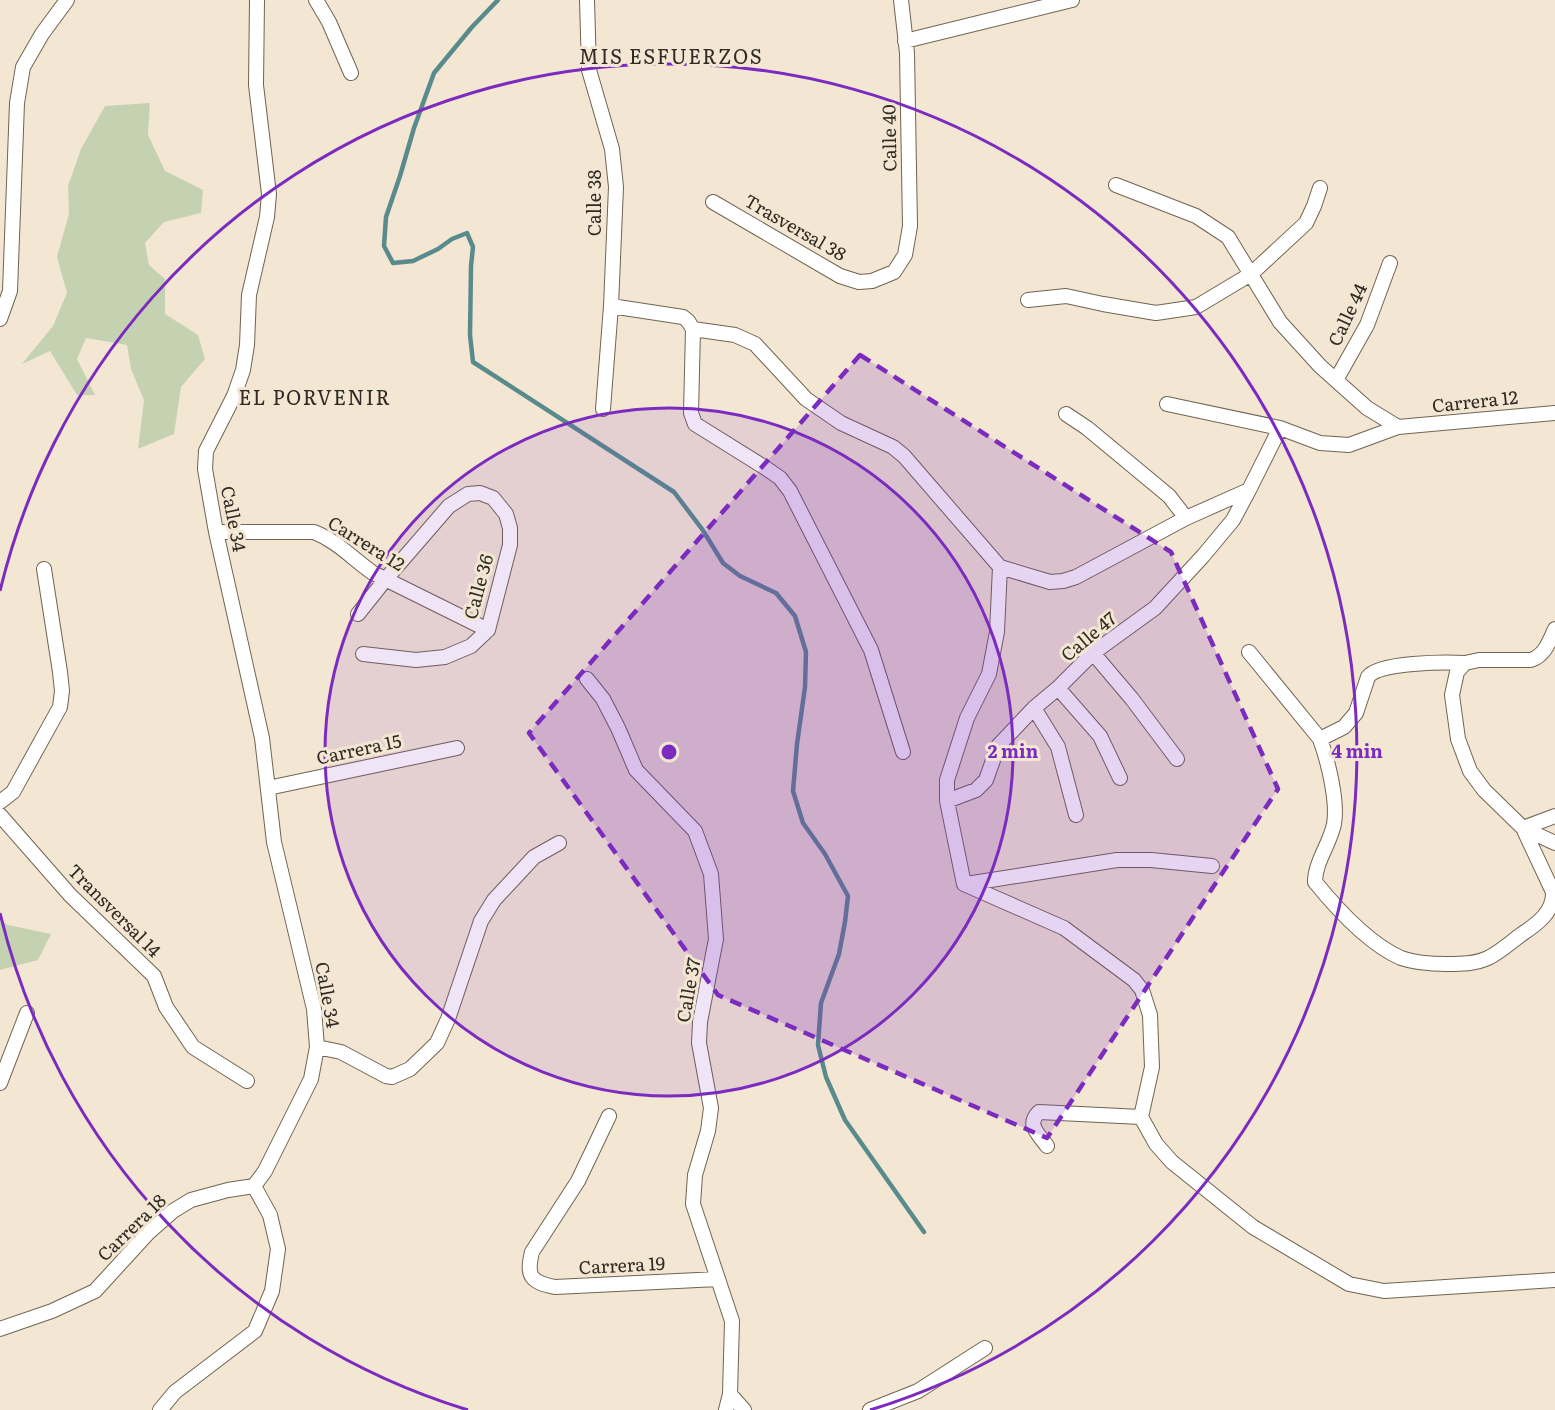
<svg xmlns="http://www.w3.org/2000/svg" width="1555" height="1410" viewBox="0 0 1555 1410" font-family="Literata,serif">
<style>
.green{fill:#c4d2b1}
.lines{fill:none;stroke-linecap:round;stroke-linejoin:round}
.stream{stroke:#598b8c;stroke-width:4.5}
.minor-casing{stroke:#6f6452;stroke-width:16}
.minor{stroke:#fff;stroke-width:14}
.marked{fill:#7b2cbf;fill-opacity:0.2;stroke:#7b2cbf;stroke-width:4.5;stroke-dasharray:12 8;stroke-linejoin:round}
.ring{fill:none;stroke:#7b2cbf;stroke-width:3}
.labels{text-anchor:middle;stroke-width:6;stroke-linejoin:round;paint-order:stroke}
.street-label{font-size:18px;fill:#302b24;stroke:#f3e7d3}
.neighbourhood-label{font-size:20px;letter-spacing:1.5px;fill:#302b24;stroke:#f3e7d3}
.centre{fill:#7b2cbf;stroke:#f3e7d3;stroke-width:3}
.ring-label{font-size:18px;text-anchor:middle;font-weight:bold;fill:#7b2cbf;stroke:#f3e7d3;stroke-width:6;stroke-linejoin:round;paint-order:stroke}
</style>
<rect width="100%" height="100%" fill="#f3e7d3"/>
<path class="green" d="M150,103L148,135L165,171L203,190L201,213L164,222L145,243L149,265L165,279V314L198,335L205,359L181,387L174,434L138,449L144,400L131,369L127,345L86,338L77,359L95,395H77L50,351L22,364L53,326L67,293L57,257L69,214L68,186L81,149L105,106Z
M0,921L8,925L51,934L38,960L0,970Z"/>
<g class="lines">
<path class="stream" d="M498,0L472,27L434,73L414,128L400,176L386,217L384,246L393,263L413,261L438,249L452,239L467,233L473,247L471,266L470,335L473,362L674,492L702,529L723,563L740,576L776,593L795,616L806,652L805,687L797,744L793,791L803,823L825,854L848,896L845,922L839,954L821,1003L818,1045L826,1077L845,1120L924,1232"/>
<g class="minor-casing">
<path id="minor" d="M316,0L329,22L351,73
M587,0L589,70L612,149L616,187L611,306L603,409
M905,41L1072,0
M1116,185L1196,216L1228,237L1280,322L1320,366L1367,408L1398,427
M713,202L840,276L859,282L872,281L894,272L905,255L910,226L907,53L901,0
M1028,300L1066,296L1103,304L1156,313L1196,307L1251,274L1306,223L1314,206L1320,188
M611,306L683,317L688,321L693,329L735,335L755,344L806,399L841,423L893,447L904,456L1000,567L997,632L989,674L967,718L947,780V801L964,884L1064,928L1134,980L1142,990L1150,1015L1152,1067L1141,1117L1156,1144L1172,1162L1253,1227L1349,1284L1384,1291L1555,1280
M0,319L10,291L17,103L23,67L42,34L67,0
M693,329L691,413L695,424L764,467L780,478L790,491L871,650L903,752
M1336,380L1367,325L1390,263
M1167,404L1280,428L1320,443L1349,445L1398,427L1555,413
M1066,414L1087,428L1169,496L1186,518
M216,532H314C337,541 353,559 373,573L488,630
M1000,567L1050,582L1063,581L1076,577L1186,518L1249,490L1280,428
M358,614L385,580L449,506L468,494L480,493L493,498L506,514L510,528V545L488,630L471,646L445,657L416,660L363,654
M1249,652L1320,739C1328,761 1338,801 1334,824C1330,844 1315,862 1315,882C1337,909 1369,944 1401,958C1415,963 1432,964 1447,964C1461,964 1475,964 1488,958C1500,952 1511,942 1522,934C1537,924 1554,912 1553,892L1523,828L1484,790L1470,771L1458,739L1452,695L1457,672L1465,663L1479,660H1531C1545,655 1549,642 1555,629
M1093,653L1132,699L1177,759
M587,679L603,699L618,728L636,770L695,831L711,874L716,939L700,1022L699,1043L711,1108L708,1131L695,1175L693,1204L732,1321L730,1394L726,1410
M1058,688L1100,736L1120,778
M1034,708L1058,747L1076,815
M1320,739L1344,727L1356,713L1368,677C1378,662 1446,662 1465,663
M268,788L457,748
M947,801L976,790L986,780L998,746L1034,708L1058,688L1093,653L1155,608L1203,556L1233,520L1249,490
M0,802L13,792L60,707L62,691L60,672L44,569
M0,815L70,895L154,976L166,1007L193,1047L247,1081
M1555,816L1523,828L1555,843
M966,884L1117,860H1151L1212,866
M317,1047L341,1052L386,1076L392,1077L410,1069L437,1043L448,1019L481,921L494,900L534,857L559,843
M0,1083L27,1013
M609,1116L578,1181L532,1252C526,1277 531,1282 555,1287L718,1279
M1047,1146C1038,1133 1026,1125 1039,1112L1141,1117
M0,1329L52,1311L95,1291L148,1233L173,1211L191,1200L228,1190L254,1186L265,1171L311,1079L317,1047L314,1009L274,842L262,738L216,532L205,469L206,451L234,396L243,370L247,345L249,295L267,217L269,194L256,85L257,0
M730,1394L744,1410
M160,1410L175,1392L255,1331L272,1291L278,1249L270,1215L254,1186
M870,1410L918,1391L985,1348"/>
</g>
<use href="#minor" class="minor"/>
</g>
<path class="marked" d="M860,355L1171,552L1278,789L1047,1138L718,995L529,733Z"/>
<circle cx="669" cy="752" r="344" fill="#7b2cbf" fill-opacity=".12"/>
<g class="ring">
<circle cx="669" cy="752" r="344"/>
<path d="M468 1410A688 688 0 0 1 0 913M0 591A688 688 0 1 1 870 1410"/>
</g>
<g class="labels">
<g class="street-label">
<text transform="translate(890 138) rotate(-91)" y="6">Calle 40</text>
<text transform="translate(595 203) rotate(-90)" y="6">Calle 38</text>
<text transform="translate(795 228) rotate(30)" y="6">Trasversal 38</text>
<text transform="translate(1348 315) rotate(-65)" y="6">Calle 44</text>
<text transform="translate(1475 402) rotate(-6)" y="6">Carrera 12</text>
<text transform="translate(233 519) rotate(79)" y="6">Calle 34</text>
<text transform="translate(366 544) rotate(32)" y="6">Carrera 12</text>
<text transform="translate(479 587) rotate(-75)" y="6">Calle 36</text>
<text transform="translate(1089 637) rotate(-40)" y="6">Calle 47</text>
<text transform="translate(359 750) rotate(-12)" y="6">Carrera 15</text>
<text transform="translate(114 911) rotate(45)" y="6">Transversal 14</text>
<text transform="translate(689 990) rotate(-80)" y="6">Calle 37</text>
<text transform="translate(327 995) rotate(80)" y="6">Calle 34</text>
<text transform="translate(132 1228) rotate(-44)" y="6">Carrera 18</text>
<text transform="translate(622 1266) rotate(-3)" y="6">Carrera 19</text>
</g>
<g class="neighbourhood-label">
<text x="671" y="64">MIS ESFUERZOS</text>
<text x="315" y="405">EL PORVENIR</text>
</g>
</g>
<circle cx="669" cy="752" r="9" class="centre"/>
<g class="ring-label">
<text x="1013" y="758">2 min</text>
<text x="1357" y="758">4 min</text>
</g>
</svg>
